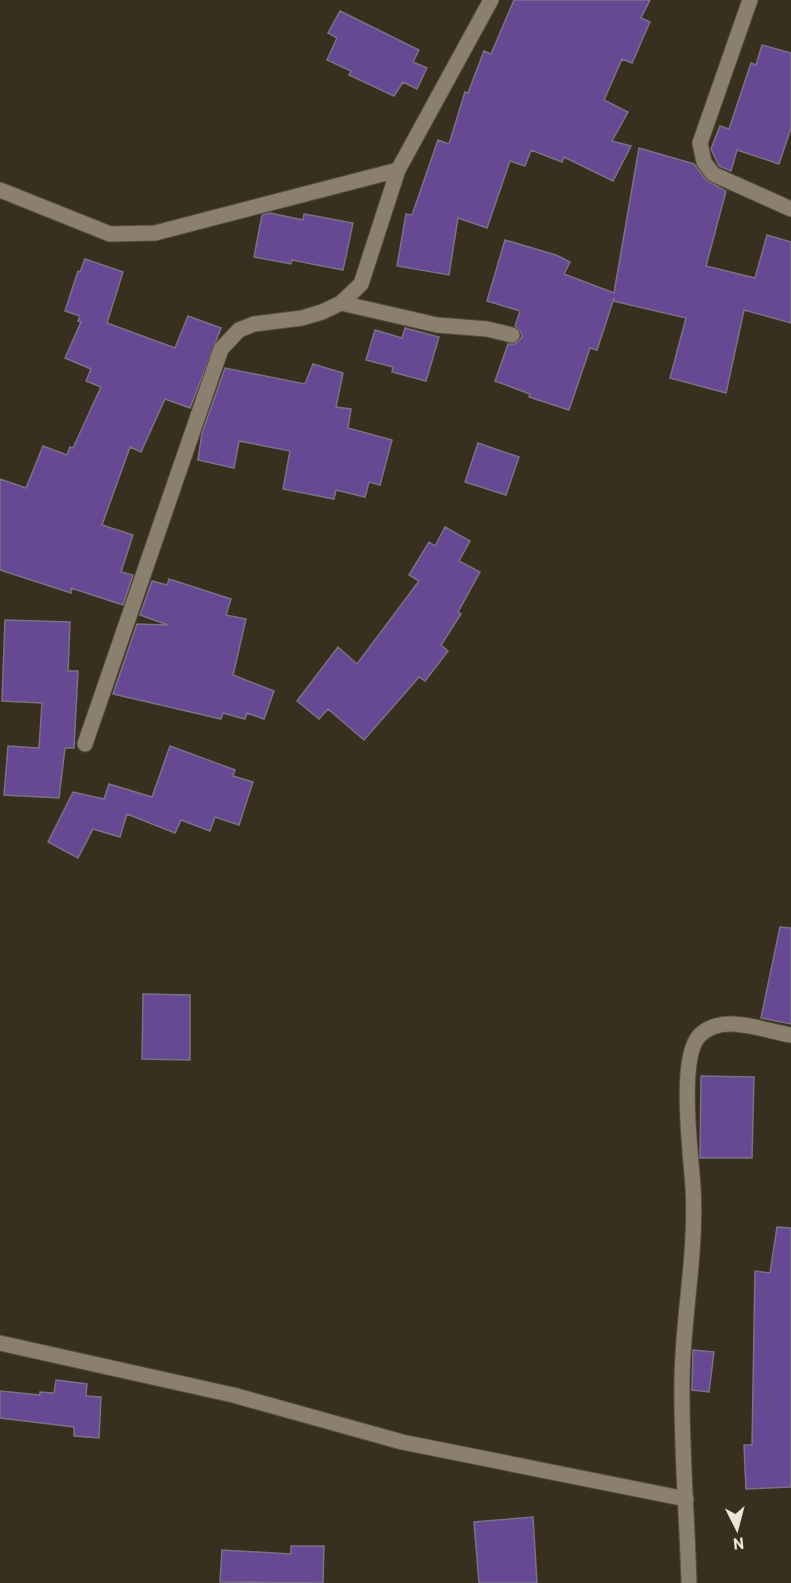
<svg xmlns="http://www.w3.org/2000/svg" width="791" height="1583" viewBox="0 0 791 1583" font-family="Barlow,sans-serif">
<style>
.building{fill:#674893;stroke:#797287;stroke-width:1.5}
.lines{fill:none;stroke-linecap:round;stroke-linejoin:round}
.minor-casing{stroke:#554d3e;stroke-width:17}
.minor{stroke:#8b806d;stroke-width:15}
</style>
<rect width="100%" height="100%" fill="#392f1e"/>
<path class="building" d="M514,0H650L641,18L650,22L632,63L622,59L604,100L628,112L612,141L631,146L613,181L564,157L562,162L531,150L525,166L510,161L487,228L458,218L449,275L397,266L406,214L412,215L438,140L449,144L465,92L468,93L484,51L491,54Z
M340,11L419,50L413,62L427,68L417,89L403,82L394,96L349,75L351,71L327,60L337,38L328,33Z
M762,45L791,53V128L779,164L737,150L731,171L719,166L711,149L720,126L729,129L751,63L756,65Z
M639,148L694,164L706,180L726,191L706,266L755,278L767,235L791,242V323L744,310L726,393L670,378L686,318L613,301L614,298L597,350L590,348L569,410L529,397L530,394L495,381L508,344H515L522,337L521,332L515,326L520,311L487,301L505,240L556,255L570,262L564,274L614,293Z
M270,213L303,220L304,214L353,223L343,270L292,260L291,264L254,257L262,215Z
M85,259L123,272L107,323L175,348L188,316L221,328L190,408L165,399L141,452L130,447L102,525L133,535L121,572L133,575L123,605L71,588V593L0,570V479L26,488L43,446L67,455L70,447L73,448L101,387L86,381L91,369L65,358L81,322L78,321L80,316L65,311L78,271L80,272Z
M405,328L439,337L426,381L392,372L393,367L366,360L375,330L402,338Z
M313,364L343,373L336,407L351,409L348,428L392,440L380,485L369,482L365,497L336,490L334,499L283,489L290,451L239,441L234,468L198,460L202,433L225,368L305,384Z
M478,443L519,457L506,495L465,482Z
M445,527L470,541L459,561L480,572L458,612L461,614L441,645L448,651L425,681L419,677L364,740L328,709L319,719L297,701L338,647L357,664L419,581L409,575L429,542L435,546Z
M169,579L231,599L226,615L246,619L233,675L274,691L264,719L247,713L245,719L223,713L221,719L113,694L137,624L168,625L140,615L152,581L167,585Z
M5,620L70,622L68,671H78L74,748H65L59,798L4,795L8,746L39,748L42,703L2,701Z
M170,746L235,770L233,776L253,782L239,825L215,817L210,831L181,820L175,833L127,814L120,837L93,829L78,858L48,842L73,792L104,799L109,784L152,797Z
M780,927L791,928V1024L761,1018Z
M143,994L190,995V1060L142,1059Z
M701,1076L754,1077L752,1158H700Z
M777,1227L791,1228V1487L746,1489L744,1445H752L755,1271L770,1273Z
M693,1350L714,1352L709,1392L692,1390Z
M56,1380L87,1384L86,1396L101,1397L99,1438L74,1436V1427L0,1418V1391L40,1395V1392L54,1393Z
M533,1517L537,1583H479L474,1522Z
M291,1546H324L323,1583L220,1582L222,1550L291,1554Z"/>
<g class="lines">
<g class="minor-casing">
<path id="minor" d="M750,0L700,143L704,162L713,174L791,209
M0,190L110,234L155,233L398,170L491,0
M341,303L437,325L487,329L512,335
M85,744L221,349L239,330L254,324L302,318L322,312L341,303L361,284L398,170
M0,1343L233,1395L402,1442L686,1499
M689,1583C687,1515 681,1446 682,1378C683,1315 697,1251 693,1187C691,1155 678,1059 699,1036C722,1012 764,1031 791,1035"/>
</g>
<use href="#minor" class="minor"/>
</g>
<g transform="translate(737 1529) rotate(174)" stroke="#392f1e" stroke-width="4.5" paint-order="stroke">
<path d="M0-4.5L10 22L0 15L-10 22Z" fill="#ebe5da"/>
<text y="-9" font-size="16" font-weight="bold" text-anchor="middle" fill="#ebe5da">N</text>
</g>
</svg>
